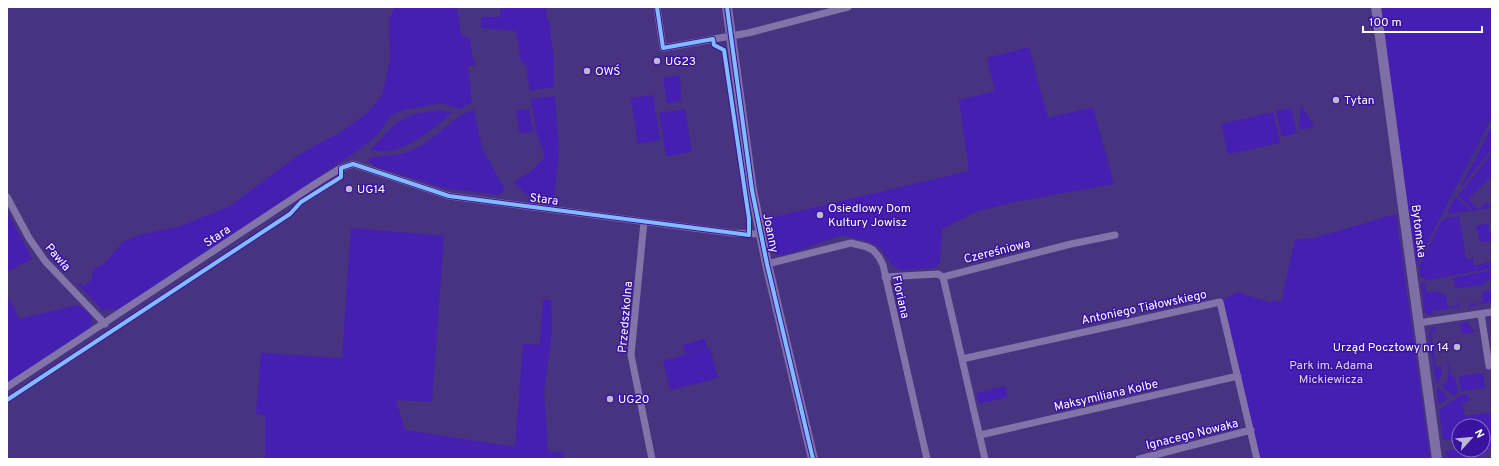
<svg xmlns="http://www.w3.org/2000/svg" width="1499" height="466" viewBox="0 0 1499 466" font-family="Overpass,sans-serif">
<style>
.green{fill:#451eb2}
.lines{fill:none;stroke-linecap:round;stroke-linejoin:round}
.street{stroke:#8273a9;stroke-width:7}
.secondary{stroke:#7e6fa6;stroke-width:10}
.cycleway-casing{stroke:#3913a0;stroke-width:6}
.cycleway{stroke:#80bcff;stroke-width:4}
.poi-dot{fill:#bfb8d3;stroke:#3913a0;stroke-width:1.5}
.labels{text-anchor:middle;stroke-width:3;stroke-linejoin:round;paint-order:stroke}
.poi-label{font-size:12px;fill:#fff;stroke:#3913a0;text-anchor:start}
.street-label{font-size:12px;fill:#fff;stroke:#3913a0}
.park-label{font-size:12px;fill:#dfd4fd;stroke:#3913a0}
</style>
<rect width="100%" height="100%" fill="#483380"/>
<path class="green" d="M395,7H457L461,35L470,39L472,55L476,65L468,66L472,102L460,109L442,103L403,110L392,115L376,136L357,151L122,309L102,310L77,283L85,286L92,279L93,270L104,264L123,242L139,235L178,227L230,206L300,154L341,132L367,113L382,95L390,61L389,19Z
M521,7H547L546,9L547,21H549L554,58V87L530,91L526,65H524L523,62H521L516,31L481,28V17H500V9Z
M1379,7H1492V117L1416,265Z
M1029,47L1048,118L1093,107L1114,184L1019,201L978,211L942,229L940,262L935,268L900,270L892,265L881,249L870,242L842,235L785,255H775L766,219L969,171L959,100L995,91L987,58Z
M680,75L681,101L667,103L663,78Z
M653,95L660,140L638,144L631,98Z
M555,96L559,154L554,198L528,196L513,182L529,173L545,157L536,131L531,99Z
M1301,105L1314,126L1306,129H1299Z
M1291,108L1297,133L1282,137L1276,111Z
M529,109L533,132L519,133L516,110Z
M685,109L692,152L666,156L659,113Z
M439,110L452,112C447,115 445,119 440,123C420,139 397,156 370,150L397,122L414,114Z
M474,110L482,148L504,188L503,192L498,195L444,188L376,167L368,161L369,158C392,154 400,158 422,145C440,135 453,116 474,110Z
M1273,112L1280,143L1228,154L1221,124Z
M1492,125V149L1459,190L1490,130Z
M1492,153V176L1468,199L1479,210L1487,202L1492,207L1491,208L1473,211L1458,196Z
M1455,197H1456L1471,211L1447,214Z
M7,211L32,259L7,272Z
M1396,214L1430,459H1260L1223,300L1237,292L1272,303L1273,300L1281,302L1295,240L1314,238Z
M1459,216L1466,258L1468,260L1473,257L1474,266L1492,261V268L1429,280L1420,277L1419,266L1442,220L1446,218Z
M1488,223L1490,233H1492V241L1480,242L1476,226Z
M351,228L444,236L432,402L396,400L405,430L515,447L523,344L540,345L543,299L551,300L552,331L544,391L548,452H564L563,459H265V416L256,414L261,353L342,358Z
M1492,270V277L1482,285L1455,288L1453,278Z
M1424,282L1427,293L1435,291L1446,295L1448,307L1458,305V300L1460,305L1459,310L1458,307L1431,311L1432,316L1425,313L1421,283Z
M1492,290V302L1470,306V309L1469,308L1468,299L1470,305L1483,302L1482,292Z
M7,294L19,319L78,305C87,311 97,317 89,329L7,383Z
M1467,322L1475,332L1462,334L1460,323Z
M1432,327L1436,328V331L1431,332L1436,367L1441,366C1442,373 1442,380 1436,383L1429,333Z
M705,339L707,348L686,354L683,345Z
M710,348L718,378L670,390L663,361Z
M1447,358L1452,377H1455L1458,393L1453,396L1442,386C1452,379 1448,369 1447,358Z
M1483,373L1485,388L1461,391L1459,376Z
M1005,386L1007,397L979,404L976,393Z
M1439,388L1449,399L1438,404L1437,389Z
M1467,394L1470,401L1462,402L1465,416L1492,412V448L1487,449L1488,453L1466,459H1448L1445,451L1458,449L1459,453L1483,450V426H1459V440H1443L1439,410L1461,395Z"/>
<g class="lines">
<path class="street" d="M657,7L663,48L748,33L848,7
M7,197L29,238L45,261L105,324
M644,222L631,355L652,459
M767,264L851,243L867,247L873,250L879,257L883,265L927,459
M885,277L938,274L943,277
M943,277L985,459
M943,277L1071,244L1115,235
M1481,314L1489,366
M1418,323L1492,312
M962,359L1220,302L1257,459
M7,387L315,184L341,168L353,164L449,196L732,233L761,234
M980,435L1238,376
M1139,459L1251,430"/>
<path class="secondary" d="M727,7L752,190L767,264L813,459
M1376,7L1437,459"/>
<g class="cycleway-casing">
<path id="cycleway" d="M727,7L752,190L767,264L813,459
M7,400L290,214L301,202L341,177V168L353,164L449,196L749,235V219L724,50L714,45L713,39L663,48L657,7"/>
</g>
<use href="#cycleway" class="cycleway"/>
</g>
<g class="poi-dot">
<circle cx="657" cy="61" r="4"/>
<circle cx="587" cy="71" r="4"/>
<circle cx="1336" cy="100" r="4"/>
<circle cx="349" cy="189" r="4"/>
<circle cx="820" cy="215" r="4"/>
<circle cx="1457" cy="347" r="4"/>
<circle cx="610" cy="399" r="4"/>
</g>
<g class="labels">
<g class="poi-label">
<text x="665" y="65">UG23</text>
<text x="595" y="75">OWŚ</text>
<text x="1344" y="104">Tytan</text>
<text x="357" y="193">UG14</text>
<text x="828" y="212">Osiedlowy Dom<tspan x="828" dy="14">Kultury Jowisz</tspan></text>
<text x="1449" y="351" text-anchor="end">Urząd Pocztowy nr 14</text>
<text x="618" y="403">UG20</text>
</g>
<g class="street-label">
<text transform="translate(544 199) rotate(7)" y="4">Stara</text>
<text transform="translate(1419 231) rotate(83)" y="4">Bytomska</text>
<text transform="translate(771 233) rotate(79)" y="4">Joanny</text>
<text transform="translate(217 236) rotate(-34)" y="4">Stara</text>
<text transform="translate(997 251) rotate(-14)" y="4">Czereśniowa</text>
<text transform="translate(58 257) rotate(49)" y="4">Pawła</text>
<text transform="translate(901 297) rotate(77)" y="4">Floriana</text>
<text transform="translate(1144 307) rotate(-12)" y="4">Antoniego Tiałowskiego</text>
<text transform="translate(625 317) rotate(-85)" y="4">Przedszkolna</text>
<text transform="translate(1106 395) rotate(-13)" y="4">Maksymiliana Kolbe</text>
<text transform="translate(1192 434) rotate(-14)" y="4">Ignacego Nowaka</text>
</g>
<g class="park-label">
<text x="1331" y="369">Park im. Adama<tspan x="1331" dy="14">Mickiewicza</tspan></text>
</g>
</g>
<rect width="1499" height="466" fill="none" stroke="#ffffff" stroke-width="16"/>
<g transform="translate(1471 438) rotate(63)"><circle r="19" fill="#3913a0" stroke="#8871c6"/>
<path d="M0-3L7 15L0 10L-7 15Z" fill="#bfb8d3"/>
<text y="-6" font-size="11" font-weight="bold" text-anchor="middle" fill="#ffffff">N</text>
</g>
<path d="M1363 26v6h119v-6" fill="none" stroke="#ffffff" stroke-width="2"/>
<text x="1369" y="26" font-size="12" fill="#ffffff" stroke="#3913a0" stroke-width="3" paint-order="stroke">100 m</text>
</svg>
